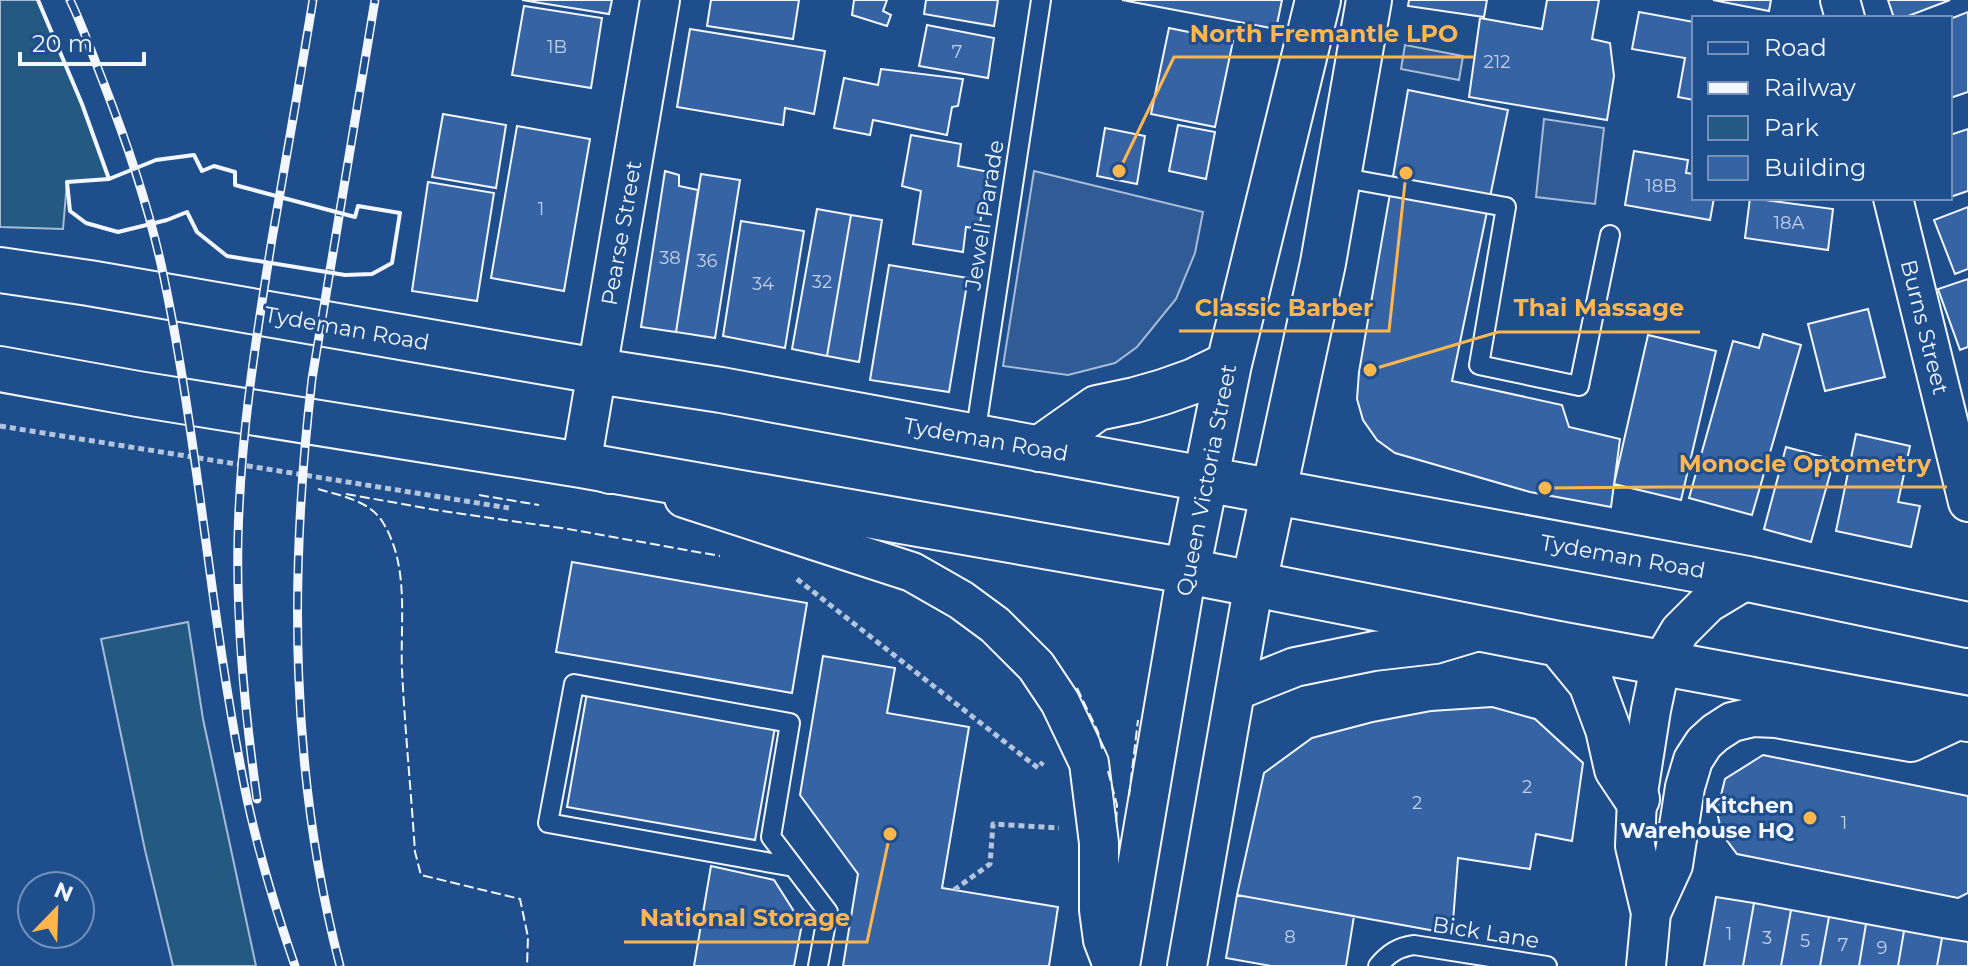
<svg xmlns="http://www.w3.org/2000/svg" width="1968" height="966" viewBox="0 0 1968 966" font-family="Montserrat,sans-serif">
<style>
.green{fill:#245a82;stroke:#a8bbd7;stroke-width:2}
.parking{fill:#305b95;stroke:#a8bbd7;stroke-width:2}
.building{fill:#3563a3;stroke:#f2f6ff;stroke-width:2}
.lines{fill:none;stroke-linecap:round;stroke-linejoin:round}
.service-casing{stroke:#f2f6ff;stroke-width:22}
.minor-casing{stroke:#f2f6ff;stroke-width:42}
.primary-casing{stroke:#f2f6ff;stroke-width:48}
.path{stroke:#b3c4dc;stroke-width:5;stroke-dasharray:6 4;stroke-linecap:butt}
.service{stroke:#1f4e8c;stroke-width:18}
.minor{stroke:#1f4e8c;stroke-width:38}
.primary{stroke:#1f4e8c;stroke-width:44}
.rail-casing{stroke:#f2f6ff;stroke-width:9}
.rail{stroke:#1f4e8c;stroke-width:6;stroke-dasharray:18;stroke-linecap:butt}
.fence{stroke:#f2f6ff;stroke-width:2;stroke-dasharray:10 4;stroke-linecap:butt}
.wall{stroke:#f2f6ff;stroke-width:4}
.poi-dot{fill:#ffb74d;stroke:#1f4e8c;stroke-width:3}
.labels{text-anchor:middle;stroke-width:6;stroke-linejoin:round;paint-order:stroke}
.number-label{font-size:18px;fill:#c3d1e8}
.street-label{font-size:22px;fill:#f2f6ff;stroke:#1f4e8c}
.poi-label{font-size:22px;font-weight:bold;fill:#f2f6ff;stroke:#1f4e8c;text-anchor:end}
.leader{fill:none;stroke:#ffb74d;stroke-width:3}
.callout-dot{fill:#ffb74d;stroke:#1f4e8c;stroke-width:3}
.callout-label{font-size:24px;text-anchor:middle;font-weight:bold;fill:#ffb74d;stroke:#1f4e8c;stroke-width:6;stroke-linejoin:round;paint-order:stroke}
</style>
<rect width="100%" height="100%" fill="#1f4e8c"/>
<path class="green" d="M0,0H38L82,104L109,179L67,182L63,229L0,227Z
M188,622L203,719L256,966H173L145,850L101,639Z"/>
<path class="parking" d="M1405,45L1463,56L1459,80L1401,69Z
M1544,119L1604,128L1595,204L1536,197Z
M1034,171L1203,212L1195,253L1176,299L1137,347L1115,363L1068,375L1003,366Z"/>
<path class="building" d="M522,0H612L609,14Z
M711,0H799L793,39L707,26Z
M854,0H887L883,11L891,15L887,26L852,15Z
M926,0H998L994,26L924,14Z
M1122,0H1282L1276,29Z
M1409,0H1487L1484,17L1408,6Z
M1547,0H1599L1592,39L1610,43L1614,76L1607,120L1469,97L1480,18L1542,29Z
M1713,0H1771L1769,11Z
M1888,0H1950L1903,18H1894Z
M524,6L602,18L591,88L512,75Z
M1639,12L1694,22V100L1678,97L1685,58L1632,49Z
M1968,12V92L1950,98V19Z
M927,25L994,38L988,78L919,66Z
M1169,28L1233,41L1215,127L1151,114Z
M690,29L825,51L814,114L785,108L783,125L677,107Z
M881,69L963,79L958,106L952,107L947,135L873,120L870,135L834,128L844,78L878,85Z
M1408,90L1508,110L1452,381L1562,405L1569,427L1620,439L1611,507L1530,492L1395,453L1377,440L1363,420L1357,399L1359,372Z
M443,114L506,125L496,188L432,177Z
M1178,125L1215,132L1206,179L1169,171Z
M517,126L590,139L564,291L491,278Z
M1105,128L1145,136L1137,184L1097,176Z
M1968,129V191L1950,197V135Z
M911,135L961,144L958,166L989,172L979,229L966,227L963,252L913,244L921,191L902,186Z
M1634,151L1688,160L1686,173L1694,174V198H1714L1710,220L1625,205Z
M665,171L679,175V186L698,190L676,332L641,327Z
M701,174L740,180L715,338L676,332Z
M428,182L494,193L477,301L412,291Z
M1750,198L1833,209L1828,250L1745,238Z
M1968,207V269L1955,274L1934,220Z
M817,209L851,215L827,356L792,349Z
M851,215L882,220L859,362L827,356Z
M741,221L804,231L785,348L723,336Z
M889,265L968,278L949,392L870,380Z
M1968,279V347L1960,350L1938,289Z
M1868,309L1885,377L1825,391L1808,324Z
M1763,334L1801,345L1752,515L1689,498L1733,341L1759,348Z
M1648,335L1716,351L1681,500L1614,484Z
M1856,434L1910,446L1898,502L1920,506L1911,547L1836,531Z
M1786,447L1834,460L1811,542L1764,529Z
M572,562L807,603L792,693L556,652Z
M823,656L895,668L887,713L969,727L942,888L1058,907L1049,966H843L858,874L800,795Z
M587,693L775,727L755,840L567,807Z
M1492,707L1535,719L1583,763L1572,841L1536,834L1530,869L1458,858L1452,934L1237,895L1264,773L1312,738L1373,722L1431,711Z
M1763,755L1968,796V893L1958,898L1737,854L1722,834L1717,812L1725,779Z
M711,866L774,880L802,924L794,966H694Z
M1237,895L1354,916L1346,966H1271L1226,958Z
M1716,897L1754,903L1743,966H1704Z
M1754,903L1791,910L1781,966H1743Z
M1791,910L1829,917L1820,966H1781Z
M1829,917L1866,924L1859,966H1820Z
M1866,924L1904,931L1898,966H1859Z
M1904,931L1942,938L1937,966H1898Z
M1942,938L1968,942V966H1937Z"/>
<g class="lines">
<g class="service-casing">
<path id="service" d="M1339,177L1506,207L1479,365L1579,386L1610,235
M975,436L1041,0
M794,867L548,823L574,684L790,723L771,837L828,912L818,966
M1378,966C1388,954 1398,947 1414,945L1547,966"/>
</g>
<g class="minor-casing">
<path id="minor" d="M1840,0L1845,18
M1893,198L1968,502
M610,474L581,465L660,0
M684,498L912,572L961,600L995,625L1036,666L1060,702L1089,763L1099,843V910L1103,940L1113,966
M1235,691L1295,667L1374,651L1435,644L1485,629
M1651,913L1635,846L1637,799L1651,710L1661,663L1680,631L1708,603L1748,579
M1120,966L1187,571
M1187,966L1254,583
M1646,966L1651,913L1673,865L1685,787L1693,760L1704,743L1715,733L1732,722L1753,717L1776,718L1911,742L1963,718"/>
</g>
<g class="primary-casing">
<path id="primary" d="M0,270L89,283L597,371L721,390L1748,579L1968,625
M0,369L138,394L581,465L1187,571L1559,644L1968,719
M1039,449L1097,408L1135,400L1163,392L1194,381L1229,364
M1187,571L1229,364L1318,0
M1254,583L1323,263L1369,0
M1559,644L1591,683L1608,729L1617,769L1637,799"/>
</g>
<path class="path" d="M0,426L509,508
M797,579L1038,768L1043,762
M954,890L990,864L993,824L1059,828"/>
<use href="#service" class="service"/>
<use href="#minor" class="minor"/>
<use href="#primary" class="primary"/>
<g class="rail-casing">
<path id="rail" d="M70,0C83,27 93,56 104,84C127,143 147,202 161,264C198,434 209,608 243,779C255,842 274,905 295,966
M257,799C245,713 236,626 238,539C240,438 256,338 272,239C286,159 300,80 313,0
M340,966C290,774 289,575 312,379L375,0"/>
</g>
<use href="#rail" class="rail"/>
<path class="fence" d="M318,489C341,496 368,500 382,521C410,565 400,620 402,670C405,730 411,791 415,852L421,875L520,899L528,937L527,966
M346,494L442,511L568,529L720,556
M479,495L539,505
M1077,688L1098,732L1103,752
M1108,771L1117,805L1116,826
M1129,796L1138,720"/>
<path class="wall" d="M38,0L82,104L109,179
M194,155L202,171L214,166L235,172V185L355,217L358,206L400,213L392,263L372,274L345,275L227,256L197,232L187,212L167,220L118,232L86,223L70,211L67,182L109,179L156,160Z"/>
</g>
<circle class="poi-dot" cx="1810" cy="818" r="8"/>
<g class="labels">
<g class="number-label">
<text x="557" y="53">1B</text>
<text x="957" y="58">7</text>
<text x="1497" y="68">212</text>
<text x="1661" y="192">18B</text>
<text x="541" y="215">1</text>
<text x="1789" y="229">18A</text>
<text x="670" y="264">38</text>
<text x="707" y="267">36</text>
<text x="822" y="288">32</text>
<text x="763" y="290">34</text>
<text x="1527" y="793">2</text>
<text x="1417" y="809">2</text>
<text x="1844" y="829">1</text>
<text x="1729" y="940">1</text>
<text x="1290" y="943">8</text>
<text x="1767" y="944">3</text>
<text x="1805" y="947">5</text>
<text x="1843" y="951">7</text>
<text x="1882" y="954">9</text>
</g>
<g class="street-label">
<text transform="translate(984 215) rotate(-81)" y="8">Jewell Parade</text>
<text transform="translate(621 233) rotate(-80)" y="8">Pearse Street</text>
<text transform="translate(1925 327) rotate(76)" y="8">Burns Street</text>
<text transform="translate(347 328) rotate(10)" y="8">Tydeman Road</text>
<text transform="translate(986 439) rotate(10)" y="8">Tydeman Road</text>
<text transform="translate(1206 480) rotate(-79)" y="8">Queen Victoria Street</text>
<text transform="translate(1623 556) rotate(10)" y="8">Tydeman Road</text>
<text transform="translate(1486 932) rotate(9)" y="8">Bick Lane</text>
</g>
<g class="poi-label">
<text x="1794" y="813">Kitchen<tspan x="1794" dy="25">Warehouse HQ</tspan></text>
</g>
</g>
<path class="leader" d="M1119 171L1174 57H1474M1406 173L1389 331H1179M1370 370L1498 332H1700M1545 488L1663 487H1947M890 834L867 942H624"/>
<g class="callout-dot">
<circle cx="1119" cy="171" r="8"/>
<circle cx="1406" cy="173" r="8"/>
<circle cx="1370" cy="370" r="8"/>
<circle cx="1545" cy="488" r="8"/>
<circle cx="890" cy="834" r="8"/>
</g>
<g class="callout-label">
<text x="1324" y="42">North Fremantle LPO</text>
<text x="1284" y="316">Classic Barber</text>
<text x="1599" y="316">Thai Massage</text>
<text x="1805" y="472">Monocle Optometry</text>
<text x="745" y="926">National Storage</text>
</g>
<rect x="1692" y="16" width="260" height="184" fill="#1f4e8c" stroke="#7391ba" stroke-width="2"/>
<rect x="1708" y="42" width="40" height="12" fill="#1f4e8c" stroke="#7391ba" stroke-width="2"/>
<text x="1764" y="56" font-size="24" fill="#f2f6ff">Road</text>
<rect x="1708" y="82" width="40" height="12" fill="#f2f6ff" stroke="#7391ba" stroke-width="2"/>
<text x="1764" y="96" font-size="24" fill="#f2f6ff">Railway</text>
<rect x="1708" y="116" width="40" height="24" fill="#245a82" stroke="#7391ba" stroke-width="2"/>
<text x="1764" y="136" font-size="24" fill="#f2f6ff">Park</text>
<rect x="1708" y="156" width="40" height="24" fill="#3563a3" stroke="#7391ba" stroke-width="2"/>
<text x="1764" y="176" font-size="24" fill="#f2f6ff">Building</text>
<g transform="translate(56 910) rotate(23)"><circle r="38" fill="#1f4e8c" stroke="#7391ba" stroke-width="2"/>
<path d="M0-6L14 30L0 20L-14 30Z" fill="#ffb74d"/>
<text y="-12" font-size="22" font-weight="bold" text-anchor="middle" fill="#f2f6ff">N</text>
</g>
<path d="M20 52v12h124v-12" fill="none" stroke="#f2f6ff" stroke-width="4"/>
<text x="32" y="52" font-size="24" fill="#f2f6ff" stroke="#1f4e8c" stroke-width="6" paint-order="stroke">20 m</text>
</svg>
